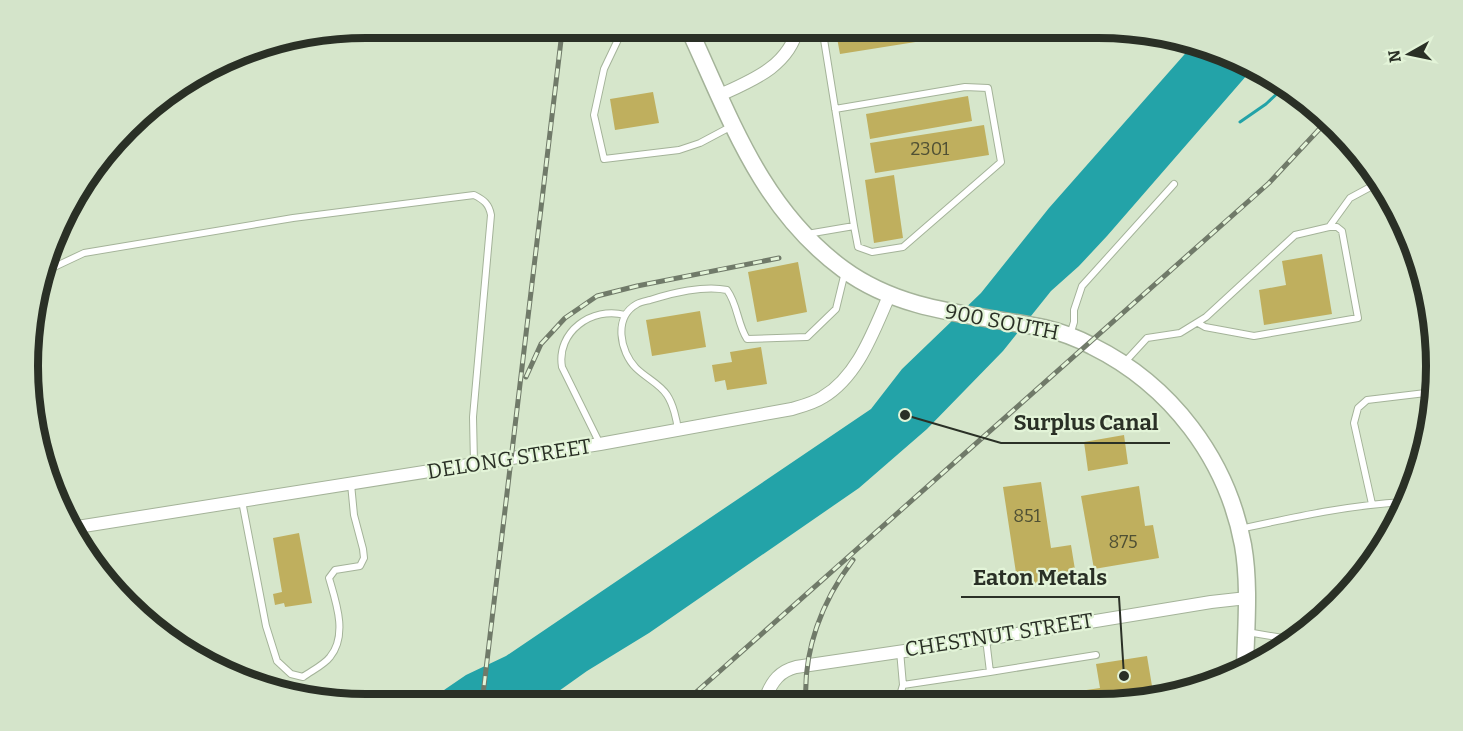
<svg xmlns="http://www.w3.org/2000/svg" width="1463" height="731" viewBox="0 0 1463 731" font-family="Bitter,serif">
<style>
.water{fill:#23a3a8}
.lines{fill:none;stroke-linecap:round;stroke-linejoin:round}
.stream{stroke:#23a3a8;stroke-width:3}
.building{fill:#bfaf5e}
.lane-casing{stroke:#a4b399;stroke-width:8}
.street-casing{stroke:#a4b399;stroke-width:14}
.secondary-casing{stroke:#a4b399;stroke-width:19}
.lane{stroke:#fff;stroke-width:6}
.street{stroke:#fff;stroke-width:12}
.secondary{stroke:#fff;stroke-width:16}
.rail-casing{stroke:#707a69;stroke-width:5}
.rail{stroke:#e3f4d8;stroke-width:3;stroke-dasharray:9;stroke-linecap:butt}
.labels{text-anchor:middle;stroke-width:4.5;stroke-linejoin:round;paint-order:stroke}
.number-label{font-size:18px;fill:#4f5034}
.street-label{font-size:21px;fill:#2a3026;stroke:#e3f4d8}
.rim{fill:none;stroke:#2a3026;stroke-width:8}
.leader{fill:none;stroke:#2a3026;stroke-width:2}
.callout-dot{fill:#2a3026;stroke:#e3f4d8;stroke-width:2}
.callout-label{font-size:22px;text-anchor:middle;font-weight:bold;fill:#2a3026;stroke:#e3f4d8;stroke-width:4.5;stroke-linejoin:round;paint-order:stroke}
</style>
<rect width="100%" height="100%" fill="#d6e6cb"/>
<path class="water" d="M1191,47L1247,62L1254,67L1107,236L1079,266L1051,291L1003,351L927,429L859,488L649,633L587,671L542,703H425L466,675L506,656L871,409L902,369L981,293L1049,208Z"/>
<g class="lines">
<path class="stream" d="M1240,122L1266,104L1282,89"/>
</g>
<path class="building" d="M835,27L991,28V30L840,54Z
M653,92L659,123L615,130L610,99Z
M968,96L972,121L870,139L866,114Z
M984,125L989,155L875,173L870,143Z
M894,175L903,238L874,243L865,180Z
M1322,254L1332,314L1264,325L1259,290L1286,285L1282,261Z
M798,262L807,312L757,322L748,272Z
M700,311L706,347L652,356L646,320Z
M761,347L767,384L727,390L725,380L715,382L712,365L732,362L730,352Z
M1124,435L1128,464L1088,471L1084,442Z
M1041,482L1051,548L1071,545L1077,582L1058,585L1057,580L1018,586L1003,487Z
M1139,486L1145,526L1153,525L1159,558L1094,569L1081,496Z
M299,533L312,603L285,607L284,603L275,605L273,594L282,592L273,538Z
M1147,656L1154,698L1141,701H1061L1059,694L1100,688L1096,664Z
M984,695L985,702H945V700Z"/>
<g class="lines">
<g class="lane-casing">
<path id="lane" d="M624,27L604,69L594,115L604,159L679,150L700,143L732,126
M835,109L965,87L988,88L1001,162L903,247L872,252L858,247L854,226
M1329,227L1350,198L1376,184
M807,234L854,226L822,27
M43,276L50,269L84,253L293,218L474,195C484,200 489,204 491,215L473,417L474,464
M1070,335L1074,322V310L1082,286L1174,184
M1124,363L1147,338L1180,333L1206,317L1295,235L1329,227H1337L1342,231L1358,318L1254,336L1205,327L1198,323
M678,431C677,420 673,404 667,395C660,384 646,378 636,368C620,352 613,317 637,304C640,302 646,301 650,300C671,293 705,285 727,290C738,305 737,323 747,339L807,337L836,309L845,272
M600,444L562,367C556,332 592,306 625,315
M242,501L266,626L277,661L291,674L303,677C311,671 324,665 330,657C348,635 336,602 329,578L335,570L360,566L364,558L363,549L354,515L351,484
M1372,504L1354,423L1358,408L1367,400L1434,392
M1240,529C1295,517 1349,505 1405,502
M1247,632L1294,640
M900,651L903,685
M990,672L1096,655
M739,702L766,697L770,702
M898,702L903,685L990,672L986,639"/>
</g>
<g class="street-casing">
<path id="street" d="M720,95C753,80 789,66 798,27
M71,528L600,444L792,409C802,406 814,403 823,397C858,376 873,332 889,296
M766,697C772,681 780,671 796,667L986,639L1211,602L1247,598"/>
</g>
<g class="secondary-casing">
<path id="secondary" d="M688,27C730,117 760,208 843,269C903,313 974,314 1044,328C1061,332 1077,338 1092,346C1171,385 1227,459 1243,545C1250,585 1246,627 1245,667"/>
</g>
<use href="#lane" class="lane"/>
<use href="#street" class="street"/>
<use href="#secondary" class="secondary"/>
<g class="rail-casing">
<path id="rail" d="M526,377L541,344L565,318L597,296L637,286L779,258
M685,702L1269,183L1326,122
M806,702C803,650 822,601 853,560
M482,703L562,32"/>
</g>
<use href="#rail" class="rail"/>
</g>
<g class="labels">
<g class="number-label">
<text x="930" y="155">2301</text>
<text x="1027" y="522">851</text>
<text x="1123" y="548">875</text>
</g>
<g class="street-label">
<text transform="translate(1002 322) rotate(11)" y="7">900 SOUTH</text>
<text transform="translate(509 459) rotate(-9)" y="7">DELONG STREET</text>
<text transform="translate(999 635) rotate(-9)" y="7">CHESTNUT STREET</text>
</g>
</g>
<path d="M0 0H1463V731H0ZM366 38H1098A328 328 0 0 1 1426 366V366A328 328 0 0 1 1098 694H366A328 328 0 0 1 38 366V366A328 328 0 0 1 366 38Z" fill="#d4e4ca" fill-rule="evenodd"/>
<path class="rim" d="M366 38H1098A328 328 0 0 1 1426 366V366A328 328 0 0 1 1098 694H366A328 328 0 0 1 38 366V366A328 328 0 0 1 366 38Z"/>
<path class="leader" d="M905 415L1001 443H1170M1124 676L1119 597H961"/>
<g class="callout-dot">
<circle cx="905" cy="415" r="6"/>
<circle cx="1124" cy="676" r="6"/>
</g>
<g class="callout-label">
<text x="1086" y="430">Surplus Canal</text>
<text x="1040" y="585">Eaton Metals</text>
</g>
<g transform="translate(1409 54) rotate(261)" stroke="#e3f4d8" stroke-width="4.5" paint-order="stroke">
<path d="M0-4.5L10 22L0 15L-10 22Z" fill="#2a3026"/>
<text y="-9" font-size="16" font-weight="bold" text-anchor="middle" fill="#2a3026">N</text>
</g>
</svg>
